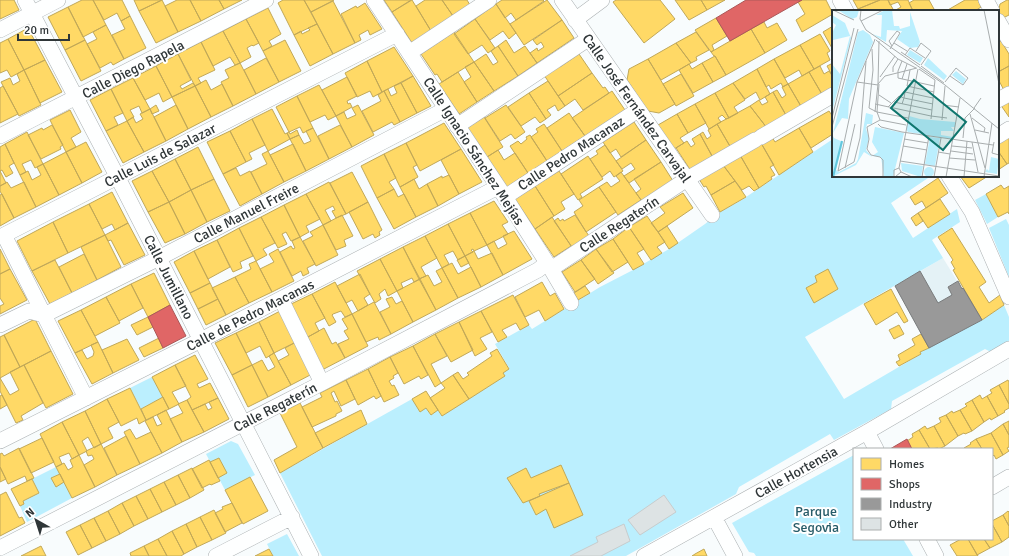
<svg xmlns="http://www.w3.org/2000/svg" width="1009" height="556" viewBox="0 0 1009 556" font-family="Signika,sans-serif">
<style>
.built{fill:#e4f2f6}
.green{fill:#bbeffe}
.homes{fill:#ffd966;stroke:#c1a858}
.shops{fill:#e06666;stroke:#ab5858}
.industry{fill:#999;stroke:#797b7c}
.building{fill:#dde3e4;stroke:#c7cccd}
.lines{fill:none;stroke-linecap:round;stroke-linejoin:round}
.street-casing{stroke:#abb0b2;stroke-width:16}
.street{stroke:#feffff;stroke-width:15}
.labels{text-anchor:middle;stroke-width:4;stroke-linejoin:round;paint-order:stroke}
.street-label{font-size:14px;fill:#2f3638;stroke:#fff}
.park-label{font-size:14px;fill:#275c69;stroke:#fff}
.inset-river{fill:none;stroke:#63c7dd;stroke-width:2}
.inset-road{fill:none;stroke:#a8adae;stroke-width:1}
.view{fill:#0f766e;fill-opacity:0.15;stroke:#0f766e;stroke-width:2}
.inset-edge{fill:none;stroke:#2f3638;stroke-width:2}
</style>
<rect width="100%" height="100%" fill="#f8fcfd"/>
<path class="built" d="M943,258L962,289L963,288L982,320L929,348L895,286Z"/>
<path class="green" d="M833,139V176H931L891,203L913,238L957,209L960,222L932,240L943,258L805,337L844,399L921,354L920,352L982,320L1004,305L1009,317V341L991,352L985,349L892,401L891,409L834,440L830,434L739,487L736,494L626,556H322L280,473L412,399L420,412L426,408L431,415L438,410L442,416L505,376L503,373L509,368L495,344L529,325L532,329L600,287L633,270L669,249L705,224L720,212L740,201Z
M986,194L998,217L987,224L975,200Z
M1006,219L1009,225V277L989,228Z
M152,377L163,397L141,409L130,388Z
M231,441L238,444L255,475L225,490L206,454Z
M854,455V539H903L913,556H756L754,553L749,552L732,523Z
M56,467L60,474L51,478L56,486L64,482L72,498L27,522L20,506L24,504L23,501L39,493L32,479Z
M287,534L299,556H273L267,544Z"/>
<path class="homes" d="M0,0H14L19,10L0,19Z
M82,0H93L106,25L83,37L68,7Z
M93,0H122L130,16L121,21L117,13L104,20Z
M134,0H162L139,11Z
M162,0L178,32L156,43L139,11Z
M177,0H190L201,21L178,32L165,6Z
M190,0H219L224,9L201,21Z
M219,0H242L224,9Z
M283,0H304L317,24L294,35L278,3Z
M304,0H334L311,12Z
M384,0H411L392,12Z
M412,0L431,31L412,43L392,12Z
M425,0H442L453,16L431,31L416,6Z
M442,0H467L470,5L453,16Z
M502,0H543L544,1L516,20L511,13L505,18L496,4Z
M547,0L562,20L524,45L510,24Z
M616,0H660L675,19L644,43L613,2Z
M675,0H701L707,10L689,20Z
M701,0H725L707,10Z
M802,0H826L833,14L802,32L796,20L805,14L798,2Z
M853,0H880L858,9Z
M880,0H888L894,11H859L858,9Z
M888,0H908L913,11H894L901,7L898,2L890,5Z
M914,0H929L934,9L930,11H913L909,3Z
M965,0H978L981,7L975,11H946Z
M1007,0H1009V15L1001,19L998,14L1000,4Z
M333,1L355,43L333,54L311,12Z
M365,3L382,29L370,35L368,30L359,35L361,40L355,43L341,14L356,6L357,8Z
M496,4L516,33L509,39L503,31L490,40L475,19Z
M68,7L85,40L65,50L48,17Z
M268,8L281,34L269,41L272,46L263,51L246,19Z
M130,16L146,48L124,59L112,35L125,29L121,21Z
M716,18L727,36L712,45L714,50L711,52L695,30Z
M246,19L259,43L253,46L252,45L247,48L251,57L240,63L223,31Z
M475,19L495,48L488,53L482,45L468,54L454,34Z
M562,20L574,38L537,63L530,53L537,48L538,51L544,47L541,42L537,45L533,40Z
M764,22L767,28L777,23L787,40L765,53L751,29Z
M317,24L333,54L310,66L294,35L301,31L302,34L310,30L308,28Z
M106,25L124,59L113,65L111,62L100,68L87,44L97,39L93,32Z
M833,26V50L823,32Z
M28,28L45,60L24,70L8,39Z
M751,29L765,53L726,75L715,56H714L711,52Z
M223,31L240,63L235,65L230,57L213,66L201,42Z
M454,32L474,62L442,82L437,74L435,75L421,54Z
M696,32L709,50L696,57L697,60L691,63L676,43Z
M820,34L830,51L827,53L830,60L814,69L800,45Z
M8,39L24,70L11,77L7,70L0,73V43Z
M85,40L101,71L81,81L65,50Z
M285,40L301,71L279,82L263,51Z
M506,40L514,53L525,46L537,63L518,76L498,46Z
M1001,41L1009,54V66L998,72V42Z
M201,42L215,70L198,78L201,83L195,86L178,54Z
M676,43L691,63L661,80L648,59Z
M800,45L814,69L802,76L799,70L785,78L774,59Z
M498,46L518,76L494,91L474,62L486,54L493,65L498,62L491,51Z
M394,47L413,76L382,92L367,61Z
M178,54L191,80L180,86L182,89L193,83L195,86L172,97L156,66Z
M579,54L592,73L558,96L544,75L559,65L560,67Z
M715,56L726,75L713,82L702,63Z
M266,58L279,82L256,94L244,70Z
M648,59L675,104L659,113L648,111L627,80L629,69Z
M774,59L788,84L783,87L781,83L771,89L769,85L766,87L757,69Z
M45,60L62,92L40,103L24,70Z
M367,61L382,92L373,97L370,91L357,97L345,73Z
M474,62L494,91L477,102L464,82L471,77L465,67Z
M240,63L256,94L233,106L221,82L229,78L225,70Z
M702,63L713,82L693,93L679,70L689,64L692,69Z
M833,63V77L827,66Z
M156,66L172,97L163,102L159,93L145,100L133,78Z
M820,66L824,74L829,71L833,77V90L823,96L809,72Z
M1009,66V90L1005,92L998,79V72Z
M757,69L770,94L760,100L756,92L745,99L733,83Z
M24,70L41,105L19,116L1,82L10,78L13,85L20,81L17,74Z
M458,72L477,102L459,114L439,84Z
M809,72L823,96L802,108L788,84Z
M592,73L603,88L605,87L609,93L583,110L575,99L565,106L558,96Z
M681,74L694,96L676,106L663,84Z
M413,76L431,106L417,113L401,83Z
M347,77L357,96L347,101L348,104L350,103L352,107L336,116L322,90Z
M133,78L150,109L142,113L139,106L130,110L134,117L127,121L111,89Z
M206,80L211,90L222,84L233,106L211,117L195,86Z
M548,81L565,106L558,111L555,105L547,110L551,115L546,119L529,93Z
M401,83L417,113L400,122L384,91L388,89L391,96L397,93L394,86Z
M733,83L745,100L734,107L738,113L729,118L715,93Z
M788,84L802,108L787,117L773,92L777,90L782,98L786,95L782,87Z
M319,85L336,116L328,120L325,115L310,122L297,96Z
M3,86L18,114L0,123V88Z
M195,86L211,117L188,129L172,97Z
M111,89L123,113L114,117L118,125L106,131L90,100Z
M384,91L400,122L394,125L392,122L373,132L362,111L381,101L378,95Z
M612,91L625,110L585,136L572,118Z
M773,92L787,117L767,128L750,106L759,100L762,105L768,102L765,97Z
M529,93L546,119L540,123L535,117L521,126L508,107Z
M715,93L729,118L726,119L722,115L718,118L721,122L709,129L695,104Z
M297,96L313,128L303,133L300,127L289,132L276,107Z
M1009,98V117L1000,104Z
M695,104L706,123L688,133L677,114Z
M156,105L159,111L152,114L150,109Z
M176,105L188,129L166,141L154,117Z
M358,105L374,135L352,147L336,116L344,112L347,119L356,115L352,108Z
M506,105L525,132L515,139L511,134L500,141L485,118Z
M750,106L767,128L731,148L717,124Z
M150,109L166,141L144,152L127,121L133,117L136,123L143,119L140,114Z
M272,109L285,134L287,133L290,139L268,151L252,119Z
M70,110L81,132L71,138L76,147L66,152L50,120Z
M829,111L833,117V134L811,148L799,128Z
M569,113L585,136L562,151L547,128Z
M677,114L688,133L680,138L684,143L674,149L658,125Z
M484,117L503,147L487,157L467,128Z
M252,119L265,145L249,153L252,159L246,162L230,131Z
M127,121L144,152L123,163L106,131Z
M634,122L646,140L621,157L616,149L610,153L603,142Z
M444,123L461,149L420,171L406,143Z
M544,124L562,151L547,161L531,137L538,132L536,129Z
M717,124L731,148L713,158L700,134L703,132L707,139L711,136L708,130Z
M52,125L63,145L60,147L61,149L41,159L28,135L42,128L43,130Z
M340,125L352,147L329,159L318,136Z
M313,128L329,159L306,171L290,139L299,135L304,144L311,141L306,131Z
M799,128L813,152L779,175L761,143L772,137L775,142Z
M297,130L299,135L290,139L287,133L289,132L290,134Z
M230,131L246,162L223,174L207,142Z
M27,132L43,164L35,168L31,160L22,164L26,172L20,175L5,144Z
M700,134L715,161L691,171L676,148L687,141L691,147L695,144L692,139Z
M530,135L547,161L528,173L510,146L518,141L521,144L527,139L526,137Z
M1009,135V163L1007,164L998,151V141Z
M646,140L661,162L629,183L624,176L635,169L631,163L622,169L616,161Z
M86,142L102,172L82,183L66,152Z
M406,143L417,165L413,167L418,177L400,187L384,154Z
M761,143L774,165L770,167L775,175L771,177L772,179L759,188L740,155Z
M5,144L14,163L9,166L13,173L6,177L2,170L0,171V147Z
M293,144L306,171L284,182L270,155Z
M605,145L623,171L614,177L610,171L602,177L590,159L598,154L596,151Z
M198,147L214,179L191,190L175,159Z
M461,149L482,182L459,194L441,160Z
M498,150L504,160L515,153L528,173L507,187L487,157Z
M268,151L284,182L262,194L251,172L267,164L262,154Z
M998,151L1007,164L998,170Z
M66,152L82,183L59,195L43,164Z
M384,154L396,178L389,182L394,189L377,198L361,166Z
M740,155L759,188L754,191L749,186L742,190L723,165Z
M588,156L603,179L580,194L582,197L578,200L561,174Z
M175,159L191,190L169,202L152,171Z
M661,162L673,181L642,201L636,193L641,189L634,179Z
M43,164L59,195L36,207L20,175L28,171L32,180L41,175L37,167Z
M723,165L735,181L711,195L706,186L704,187L699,179Z
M236,168L240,176L250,171L262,194L240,206L223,174Z
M0,171L6,183L0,186Z
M152,171L169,202L148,212L132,181Z
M559,171L574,194L561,202L565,209L554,216L535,186Z
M352,172L368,202L346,214L330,183Z
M621,172L641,200L618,215L599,187L607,182L611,187L620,181L616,176Z
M449,175L459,194L438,206L427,184L442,176V178Z
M960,176H988L969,188Z
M938,178L948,193L926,208L922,201L915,205L910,197Z
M214,179L230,211L207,222L191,190Z
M414,179L419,189L427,184L438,206L416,217L400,187Z
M735,181L746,197L720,212L711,195Z
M7,182L11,188L24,182L36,207L14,218L0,191V186Z
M329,182L346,214L336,218L332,211L335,210L333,206L325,210L331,221L323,225L306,194Z
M1001,185L1004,189L1009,186V214L1008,212L998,217L986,194Z
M535,186L554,216L535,229L515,199Z
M599,187L616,212L586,232L574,212L583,206L579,200Z
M394,189L398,197L404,194L416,217L394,229L377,198Z
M191,190L207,222L185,234L169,202Z
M112,192L128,223L115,230L112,224L102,229L89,204Z
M683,193L693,208L658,232L651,223L665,213L660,207Z
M2,194L14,218L0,226V195Z
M306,194L320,219L306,226L309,232L300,237L284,205Z
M940,199L950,214L928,228L918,213Z
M494,201L508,222L502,225L508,234L487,245L470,213Z
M169,202L185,234L165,243L148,212Z
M368,202L382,230L379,232L380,235L375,238L373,234L363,239L349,212Z
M89,204L105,235L68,253L53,222Z
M284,205L300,237L291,241L286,232L282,234L287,244L278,248L261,217Z
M470,213L487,245L474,251L473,249L471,250L473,252L465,256L448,224Z
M918,213L923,221L916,226L911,218Z
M342,215L353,236L344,240L346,246L336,250L323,225Z
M575,215L589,236L572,247L554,221L558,218L560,221L563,219L564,221Z
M647,216L665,242L657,247L662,253L651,260L629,227Z
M261,217L275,243L263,249L267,255L256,261L239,228Z
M552,217L571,246L554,257L535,229Z
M53,222L68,253L32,271L17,241Z
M128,223L145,255L124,265L111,240L108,241L105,235Z
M448,224L465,256L458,260L453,251L444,255L449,264L442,268L425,236Z
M323,225L338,255L316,266L303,241L313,236L310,232Z
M667,226L678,243L669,249L658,232Z
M629,227L644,249L637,253L644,264L633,270L613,239Z
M239,228L253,256L240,262L242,268L233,272L217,240Z
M952,228L986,282L979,287L989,303L1000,295L1004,305L982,320L953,270L955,269L951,262L953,260L938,237Z
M514,231L532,259L503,275L487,245L494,241L498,249L507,244L503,236Z
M105,235L121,267L97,280L81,247Z
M425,236L437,258L421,267L426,276L419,279L403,247Z
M300,237L315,264L307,268L309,273L303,276L301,271L292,276L280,252L291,246L293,249L295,248L292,241Z
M613,239L628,262L612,272L596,249Z
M217,240L230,267L208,279L194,251Z
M403,247L420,279L414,282L412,278L401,283L403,288L397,291L380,259Z
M0,249L10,269L0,274Z
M278,249L294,281L272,292L260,269L274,262L269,254Z
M596,249L614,273L598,284L581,260Z
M194,251L210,283L190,293L174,262Z
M474,251L478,259L492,253L503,275L481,287L465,256Z
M84,254L97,280L72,293L59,267Z
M465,256L469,263L461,267L457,260Z
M380,259L397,291L388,296L385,289L379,294L381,299L375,303L357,271Z
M55,260L72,293L50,304L32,271Z
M581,260L595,279L575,292L562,272Z
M256,261L272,292L249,303L235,277L251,269L249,264Z
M452,263L458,274L471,267L481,287L458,298L442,268Z
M442,268L458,298L436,310L419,279L428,275L434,286L442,282L436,271Z
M10,269L27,300L0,314V306L4,304L0,298V274Z
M828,269L838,289L814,303L806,288L817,282L815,276Z
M154,273L170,305L148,317L131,284Z
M360,274L370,294L364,298L368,305L358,311L352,300L346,303L337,286Z
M235,277L249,303L226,315L212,288Z
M420,279L436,310L413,322L397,291Z
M335,282L352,314L345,317L341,311L333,314L332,315L336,322L329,326L312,294Z
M542,282L550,296L555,293L564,309L545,321L539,310L525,317L515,297Z
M210,283L218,299L198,309L190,293Z
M131,284L143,308L119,321L106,297Z
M585,286L590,293L578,300L574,293Z
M891,289L908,321L904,323L897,312L876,325L864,304Z
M312,294L325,318L315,323L319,331L306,338L289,305Z
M513,295L529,325L520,330L516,323L502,330L507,337L498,342L481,311Z
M106,297L120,323L95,336L81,310Z
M392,297L396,304L402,301L413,322L391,334L380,312L390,307L386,299Z
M218,299L226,315L206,325L198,309Z
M374,302L391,334L379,340L378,337L366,342L352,314Z
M81,310L98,342L75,353L58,321Z
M282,310L298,341L274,353L259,322Z
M481,311L492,332L480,338L487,349L475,356L459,322Z
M352,314L368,346L345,358L338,344L349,339L344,331L348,329L342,319Z
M148,317L153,327L137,335L131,325Z
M35,319L51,351L20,367L4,335Z
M259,322L274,353L266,358L260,346L246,353L236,333Z
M459,322L473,350L451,362L435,334Z
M899,325L904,334L894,339L889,330Z
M324,328L332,344L336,342L345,358L322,370L306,338Z
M236,333L252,365L232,375L215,343Z
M435,334L447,356L431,364L441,383L435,387L413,346Z
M921,334L929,348L920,352L921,354L899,366L896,362L900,360L898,355L915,345L912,339Z
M4,335L20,367L0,378V337Z
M159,338L163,348L144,357L139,348Z
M127,339L139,360L113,373L102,350Z
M298,341L314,373L291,385L278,361L289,355L285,348Z
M98,342L113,373L92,384L75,353L82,350L87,359L93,356L94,352L91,345Z
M413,346L428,375L421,379L419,376L404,384L390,357Z
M497,349L509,369L503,373L505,376L469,399L453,375L458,372L463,379L469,375L467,373L492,356L490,353Z
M51,351L73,394L46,408L24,365Z
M274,353L291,385L268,397L252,365L262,360L268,371L275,367L269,356Z
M195,355L208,379L197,384L199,388L210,383L218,398L192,410L187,400L191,397L175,365Z
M390,357L398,373L393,376L394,378L389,381L392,386L394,385L399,395L384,402L368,369Z
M24,365L43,403L21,416L23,420L16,423L0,391V378L10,395L19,390L10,372Z
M175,365L186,386L172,392L179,404L169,409L152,377Z
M252,365L268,397L248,407L232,375Z
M368,369L381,396L376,399L374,396L358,405L346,380Z
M453,375L469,399L442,416L430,398L445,388L441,383Z
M346,380L355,399L341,406L334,391L331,393L335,402L337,401L342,411L336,414V416L312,427L302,407L322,397L320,393Z
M1008,380L1009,382V404L999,385Z
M999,385L1009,404V408L1004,411L1005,412L998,416L987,396L992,393L990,390Z
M130,388L146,420L139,424L137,418L121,426L107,399Z
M426,391L438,410L431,415L426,408L420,412L412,399Z
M2,395L7,405L0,409V396Z
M980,395L982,399L987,396L998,416L991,420L990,418L984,422L972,400Z
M163,397L169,409L146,420L141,409Z
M218,398L229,419L204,432L192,410L205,404L208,410L212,408L209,402Z
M107,399L119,422L108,428L113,438L101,444L85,411Z
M187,400L204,432L182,442L170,419L183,413L178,404Z
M972,400L984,422L972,431L960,410L967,406L965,404Z
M300,403L323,448L280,473L274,460L297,447L280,413Z
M166,410L182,442L162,453L145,421L153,417L157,426L162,424L157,415Z
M361,410L367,424L323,448L315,433Z
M960,410L972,431L965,434L964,433L958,436L946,415L952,411L953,413Z
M85,411L101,444L94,448L88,437L82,441L87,451L79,455L62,422Z
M946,415L958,436L945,446L934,426L941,422L939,418Z
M1009,421V435L1003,424Z
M62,422L79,455L72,459L69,453L59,457L62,464L56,467L40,434Z
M1003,424L1009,435V447L1007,448L1009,451L1003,455L991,433Z
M925,426L927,429L934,426L945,446L939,449L938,448L930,449L919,430Z
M130,429L136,439L151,432L162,453L140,464L124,432Z
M919,430L926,442L930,449H912L907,441L913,437L912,434Z
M991,433L1003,455L996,459L994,455L992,457V449H982L976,439Z
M126,436L140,464L117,475L104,448Z
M42,438L54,462L31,473L19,449Z
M976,439L982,449H965L964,448L971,444L970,443Z
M101,444L117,475L95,487L84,465L94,459L92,455L88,456L86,451Z
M19,448L34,478L27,481L25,476L8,484L0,467V454L2,453L4,456Z
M79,455L95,487L72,498L56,467L64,463L68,470L73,467L70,460Z
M219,458L227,473L218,478L210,462Z
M209,460L220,481L211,485L210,484L202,488L192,469Z
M561,465L569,483L539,494L540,496L523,503L507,478L526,468L531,478Z
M0,467L6,479L0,482Z
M192,468L204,490L190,498L178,475Z
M60,474L64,482L56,487L51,478Z
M178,475L190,498L176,505L164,482Z
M250,477L268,511L243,524L225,490Z
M32,479L39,493L23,501L24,504L20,506L11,489Z
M164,482L176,505L162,512L150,489Z
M569,483L583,515L554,528L546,509L536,515L529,501Z
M150,489L162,512L148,519L136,496Z
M6,492L19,518L22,517L25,523L0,536V495Z
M136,496L148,519L134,526L122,503Z
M122,503L134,526L120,534L108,511Z
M232,503L242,523L225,532L215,513L223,509L222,507Z
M214,510L226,533L212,540L200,517Z
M108,511L120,534L106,541L94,518Z
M1008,511L1009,512V526L1003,515Z
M1003,515L1009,526V537L1002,542L992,524V521Z
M200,517L212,540L197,547L186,524Z
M94,518L106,541L92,548L80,525Z
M186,524L197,547L184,554L172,531Z
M992,524L1002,542L990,548L984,539H992Z
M80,525L92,548L78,555L66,532Z
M172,531L184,554L181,556H167L158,539Z
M158,539L159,541L167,556H149L144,546Z
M961,539H968L978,556H957L950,545Z
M968,539H984L990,548L977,555Z
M41,546L46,556H21Z
M144,546L149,556H131L130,553Z
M269,549L273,556H255Z
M704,549L707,556H692L695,554Z"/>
<path class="shops" d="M746,0H802L730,41L716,18Z
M170,305L186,336L163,348L148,317Z
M907,439L912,449H890Z"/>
<path class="industry" d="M920,271L938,303L952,295L948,287L958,281L962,289L963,288L982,320L929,348L895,286Z"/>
<path class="building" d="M664,495L676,512L640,535L628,520Z
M624,524L630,541L601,556H570L598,542L596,537Z"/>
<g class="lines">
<g class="street-casing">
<path id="street" d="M25,0L117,176L311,556
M374,0L505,197L551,269L571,303
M562,0L712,215
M840,0L846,11
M986,0L992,11
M575,20L602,0
M998,21L1009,40
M0,30L58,0
M409,53L489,0
M998,100L1009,94
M457,126L588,39
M0,136L266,0
M998,136L1009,129
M761,137L833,95
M949,176L972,212L1009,297
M505,197L638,110
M551,269L687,179L755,140
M281,299L322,383
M44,315L4,235L397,34
M0,325L29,311L44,315
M86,398L44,315L159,258L446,109
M867,432L876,449
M0,441L201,340L498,187
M992,487L1009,477
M714,517L735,556
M927,539L936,556
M0,548L322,383L538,270L547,263
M216,556L292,517
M644,556L867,432L1009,349"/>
</g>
<use href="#street" class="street"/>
</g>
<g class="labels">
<g class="street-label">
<text transform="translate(133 69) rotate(-27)" y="5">Calle Diego Rapela</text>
<text transform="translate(637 108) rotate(55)" y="5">Calle José Fernández Carvajal</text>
<text transform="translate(474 151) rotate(57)" y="5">Calle Ignacio Sánchez Mejías</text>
<text transform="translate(571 153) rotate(-33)" y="5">Calle Pedro Macanaz</text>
<text transform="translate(160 155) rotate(-27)" y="5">Calle Luis de Salazar</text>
<text transform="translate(246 213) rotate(-27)" y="5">Calle Manuel Freire</text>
<text transform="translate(619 224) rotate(-33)" y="5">Calle Regaterín</text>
<text transform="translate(169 277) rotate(63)" y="5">Calle Jumillano</text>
<text transform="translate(250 315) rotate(-27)" y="5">Calle de Pedro Macanas</text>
<text transform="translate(275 407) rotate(-27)" y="5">Calle Regaterín</text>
<text transform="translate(796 472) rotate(-29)" y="5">Calle Hortensia</text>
</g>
<g class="park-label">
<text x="816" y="516">Parque<tspan x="816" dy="16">Segovia</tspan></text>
</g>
</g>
<g transform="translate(832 10)">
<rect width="167" height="167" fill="#f8fcfd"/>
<path d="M6,0H27L25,7L20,9ZM53,0H60L62,16H67L68,19L78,16V2L88,32L86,37L78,38L65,29L70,21L55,20L54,32L40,24L49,27L50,5H44ZM0,5L13,13L19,28L0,102V54L8,64L18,26L1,30L0,23L4,15L0,12ZM31,20L38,25L41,32L17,89L16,109L10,108L1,123L26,22ZM78,40L91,48L88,53L75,45ZM96,48L115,66L112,70L92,55ZM124,61L134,69L131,74L120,65ZM34,103L41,105L40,114H35L34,119L37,128L34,140L40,147L32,142L24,155L0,167V124L2,128L11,132L4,160L7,162L24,153L26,149ZM77,106L88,109L123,112V117H119L122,121H109V125L121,127L120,129L76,122L74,119ZM43,117L72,123L61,167H52L49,147L40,146L46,142L40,132ZM98,127L108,128L103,156L93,154ZM159,147L167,149L165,164L153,162L155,159L157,161ZM69,153L91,156L89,167L70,161ZM92 162a5 5 0 1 1 10 0a5 5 0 1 1-10 0Z" fill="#bbeffe"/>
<path class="inset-river" d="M1,167L10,131"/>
<path class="inset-road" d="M1,0L22,10M29,0L28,9L34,20L113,75L167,119M152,0L167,74M29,11L51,0M44,30L66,49L84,58M62,33L75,41M40,39L41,60L37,98L45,102L76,108M58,39L60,36L68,23L65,21L57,31L60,36M84,41L89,33L99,41L89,55M69,42L88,55M73,45L78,38L93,48M34,51L28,128L22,152L6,161L25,72L33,53L42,32L43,29M70,51L66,61V68L102,76M89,56L112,73M87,59L103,70L99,109M78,60L75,76L102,82M61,62V57L66,49M118,66L131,75L136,68L124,58M48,67L63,46M70,69L75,54M25,72L46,75M113,72L124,58M46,74L47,31M47,74L45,102L48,110L35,117L37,129L35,139L39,145L48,147L51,150V167M47,85L59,93M62,92L100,100M43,94L99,106M70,94L72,88L101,94M111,95L127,97M56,97L67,86L72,88L73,82L101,88M142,98L149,88M43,102L46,74L53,66L85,58M138,104L153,158M99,106L115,108M0,108L22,18M140,108L153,118L152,122M48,110L74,115M110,110L113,76M46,114L49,117L70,122L161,135M0,117L26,19M143,120L157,123M131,128L133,108L143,98M72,129L96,133M140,132L146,162M162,132L160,143L167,145M71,136L95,140M120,136L140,138M119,141L141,144M106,142L118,144M117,148L143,150M68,151L167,166M13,158L23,114M67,158L86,59M69,162L80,167M62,167V160L67,158M63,167L69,162L67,158M90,167L97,126M102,167L109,128M114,167L128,88M132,167L135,131M152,167L160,113"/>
<path class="view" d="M82,70L134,112L111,140L59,98Z"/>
<rect width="167" height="167" class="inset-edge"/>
</g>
<rect x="853" y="448" width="140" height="92" fill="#ffffff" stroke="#acafaf"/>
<rect x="861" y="458" width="20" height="12" fill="#ffd966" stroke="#acafaf"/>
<text x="889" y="468" font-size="12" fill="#2f3638">Homes</text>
<rect x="861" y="478" width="20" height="12" fill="#e06666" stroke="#acafaf"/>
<text x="889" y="488" font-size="12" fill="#2f3638">Shops</text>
<rect x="861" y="498" width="20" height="12" fill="#999999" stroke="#acafaf"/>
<text x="889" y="508" font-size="12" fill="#2f3638">Industry</text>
<rect x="861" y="518" width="20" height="12" fill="#dde3e4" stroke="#acafaf"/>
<text x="889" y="528" font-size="12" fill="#2f3638">Other</text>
<g transform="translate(36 520) rotate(321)" stroke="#ffffff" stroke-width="3" paint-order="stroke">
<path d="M0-3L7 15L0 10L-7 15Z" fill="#2f3638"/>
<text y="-6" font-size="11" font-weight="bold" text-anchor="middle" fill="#2f3638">N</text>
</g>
<path d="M18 34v6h51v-6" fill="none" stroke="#2f3638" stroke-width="2"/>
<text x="24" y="34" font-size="12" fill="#2f3638" stroke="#ffffff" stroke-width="3" paint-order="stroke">20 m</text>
</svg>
